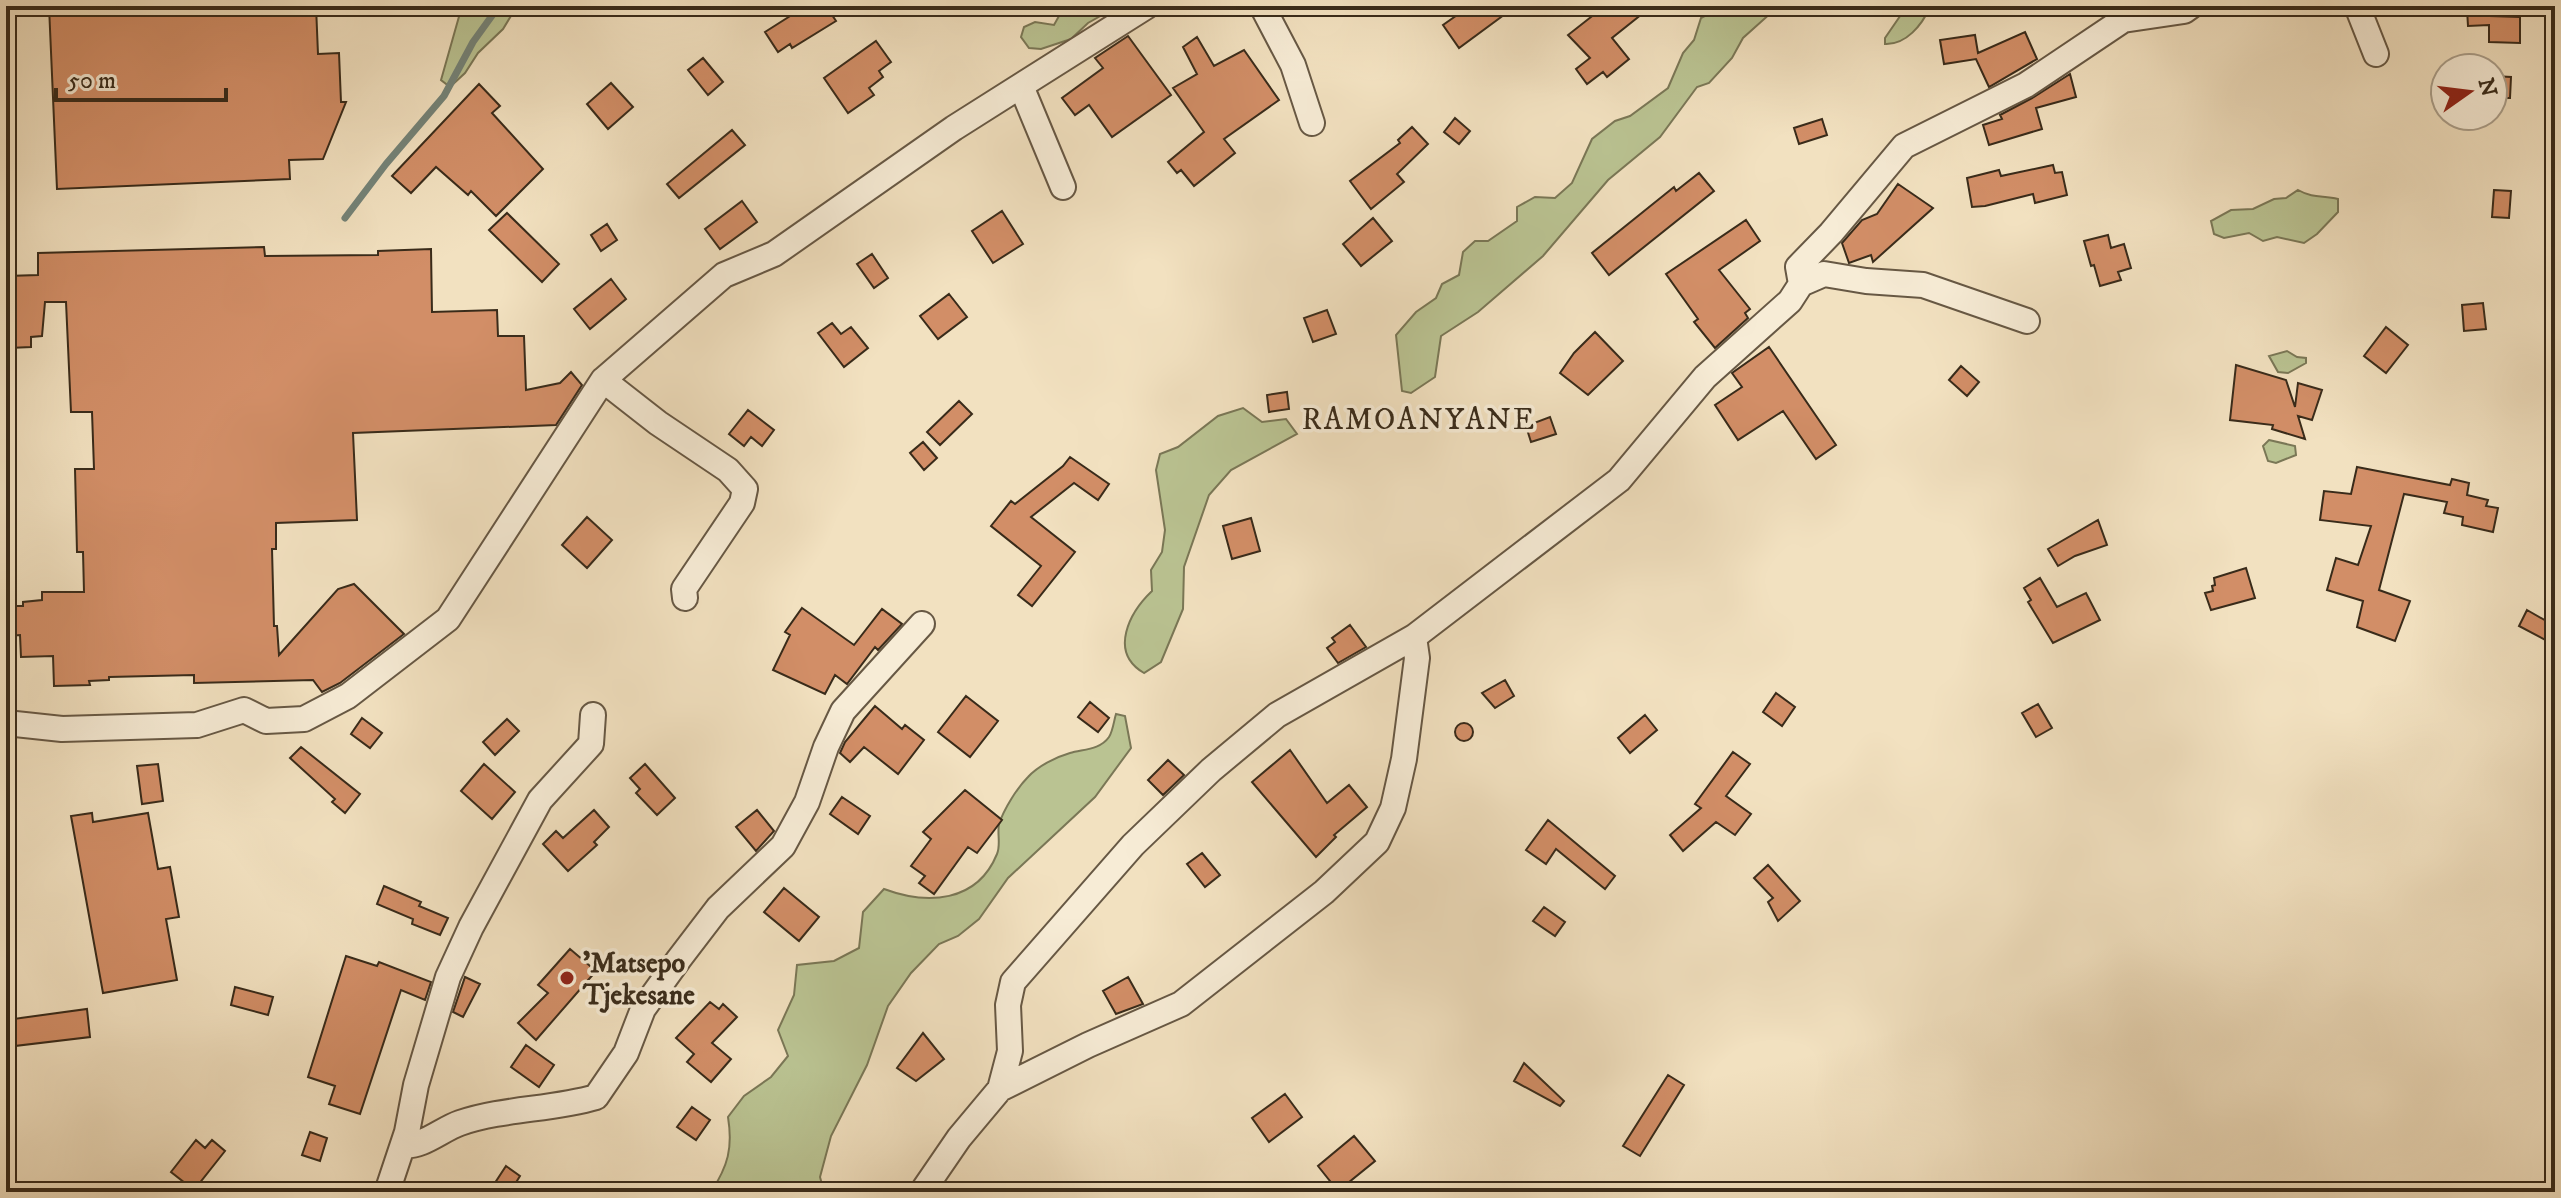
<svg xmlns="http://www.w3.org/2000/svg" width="2561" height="1198" viewBox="0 0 2561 1198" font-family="'IM FELL DW Pica',serif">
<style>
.green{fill:#bac392;stroke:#7a7756;stroke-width:2}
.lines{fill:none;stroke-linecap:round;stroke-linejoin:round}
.stream{stroke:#748378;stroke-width:7}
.building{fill:#d28e67;stroke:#392b1a;stroke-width:2}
.street-casing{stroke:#675844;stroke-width:28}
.street{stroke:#f7ecd6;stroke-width:24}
.poi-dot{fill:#8f2418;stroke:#f7ecd6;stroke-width:3}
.labels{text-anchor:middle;stroke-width:7;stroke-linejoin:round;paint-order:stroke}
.poi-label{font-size:28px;font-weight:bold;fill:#392b1a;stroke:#f7ecd6;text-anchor:start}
.neighbourhood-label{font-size:30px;letter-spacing:2px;fill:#392b1a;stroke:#f7ecd6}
</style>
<rect width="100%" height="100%" fill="#f2e1c0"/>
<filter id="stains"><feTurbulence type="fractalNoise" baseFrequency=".0025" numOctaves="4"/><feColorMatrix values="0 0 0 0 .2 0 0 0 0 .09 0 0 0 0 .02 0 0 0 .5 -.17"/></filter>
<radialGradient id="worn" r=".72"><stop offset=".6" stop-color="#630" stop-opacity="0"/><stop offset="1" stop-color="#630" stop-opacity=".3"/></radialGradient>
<path class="green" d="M462,6H517L503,29L478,53L465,73L450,87L441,80Z
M1083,6L1089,10L1094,6H1118L1088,23L1071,39L1041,49L1029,48L1021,37L1024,27L1035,22L1054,25L1064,7Z
M1723,6H1774L1772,12L1743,38L1732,58L1709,83L1697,87L1660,137L1608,180L1543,256L1478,312L1441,336L1435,377L1411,393L1402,391L1396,335L1416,312L1436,298L1442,284L1459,275L1463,252L1475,241H1488L1517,221V207L1535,197L1555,198L1572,183L1592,139L1615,121L1630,116L1668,88L1683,53L1694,40L1701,18Z
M1907,6L1930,7C1922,25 1906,45 1885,44V38Z
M2298,190C2314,199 2323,195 2338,199V212L2317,234L2304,243L2277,237L2263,241L2249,233L2224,238L2214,234L2211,221L2231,210L2253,209L2274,199L2286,198Z
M2287,351L2297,357L2306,358V363L2288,373L2278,372L2269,356Z
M1243,408L1262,422L1286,419L1297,434L1231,470L1209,495L1184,567L1183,609L1161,662L1144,673C1108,652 1130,612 1152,591L1151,570L1162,552L1165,530L1156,470L1160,454L1178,447L1218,416Z
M2269,440L2295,446L2296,455L2276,463L2268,461L2263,446Z
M1116,714L1125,716L1131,748L1095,797L1008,878L979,919L958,936L939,944L911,973L888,1006L867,1065L831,1136L820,1177L824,1192H711C728,1166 733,1148 728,1117L744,1096L771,1077L788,1056L778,1030L794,995L797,965L834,961L859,948L863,912L884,889C927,905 977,903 997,854C1001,845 997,833 999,824C1004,809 1017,788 1028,777C1038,766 1056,757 1070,753C1083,749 1100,750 1109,737C1113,731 1114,720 1116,714Z"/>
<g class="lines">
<path class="stream" d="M345,218L386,164L444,96L473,42L499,6"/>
</g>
<path class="building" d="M49,6H316L318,54L339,53L341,102H346L323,159L289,160L290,179L57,189Z
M806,6H826L836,21L792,48L790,44L778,52L765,32Z
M1470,6H1516L1459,48L1443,25Z
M1605,6H1652L1612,38L1629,59L1607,77L1603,72L1587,84L1576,69L1590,58L1568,35Z
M2489,8L2490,16L2520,17V43L2489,42V25L2468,26L2467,9Z
M2025,32L2037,59L1989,87L1976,59L1944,64L1940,40L1975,35L1978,53Z
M1128,36L1171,95L1112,137L1089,105L1075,115L1062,98L1103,68L1095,58Z
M1197,37L1214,66L1244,50L1279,100L1224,139L1235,153L1194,186L1181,170L1177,173L1168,162L1204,132L1173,88L1197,74L1183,47Z
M876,41L891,62L879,71L883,77L869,88L874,95L848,113L824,78Z
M703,58L723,82L708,95L688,70Z
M2070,74L2076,97L2036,108L2042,129L1989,145L1983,125L2002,119L2000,115L2034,97Z
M2493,76L2511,77L2510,98H2493Z
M611,83L633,107L608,129L587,104Z
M479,84L500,106L492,113L543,169L496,216L471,191L468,195L436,167L411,193L392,176Z
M1455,118L1470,131L1459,144L1444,132Z
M1822,119L1827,135L1799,144L1794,128Z
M1412,127L1428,144L1397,174L1404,182L1371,209L1350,181L1400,143L1398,140Z
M732,130L745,145L679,198L667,184Z
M2053,165L2055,173L2062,172L2067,195L2035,203L2033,194L1985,206L1972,207L1967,178L1999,170L2001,176Z
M1699,173L1714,191L1609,275L1592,253L1674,187L1676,191Z
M1898,184L1933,208L1873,262L1871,255L1849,263L1842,243L1862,220L1877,214Z
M2494,190L2511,191L2509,218L2492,217Z
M742,201L757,222L720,249L705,229Z
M1002,211L1023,244L993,263L972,231Z
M507,213L559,264L542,282L489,230Z
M1373,218L1392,241L1361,266L1343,244Z
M1746,220L1760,241L1719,270L1750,309L1745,313L1748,318L1715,348L1694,322L1698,319L1666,274Z
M607,224L617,240L601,251L591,235Z
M2108,235L2111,248L2124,244L2131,268L2118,272L2121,280L2100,286L2094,265L2091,266L2084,241Z
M264,247L265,256L378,255V251L431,249L432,312L497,310L498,336H524L526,390L560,383L571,372L582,385L556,425L353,433L357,520L276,523V549H272L274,626H277L279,655L338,589L354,584L404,634L340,683L322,692L313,680L194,683V675L109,677V680L89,681L90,685L54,686L53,656L21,657L20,635L6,636V606H23V602L42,600V592H84L83,552H77L75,469H94L92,412H71L66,302H45L42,336L31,337V347L9,348L7,276L38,275V253Z
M872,254L888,278L874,288L857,264Z
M611,279L626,299L590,329L574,309Z
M949,294L967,317L938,339L920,316Z
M2483,303L2486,329L2464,331L2462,305Z
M1327,310L1336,334L1313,342L1304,318Z
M832,323L841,334L851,327L868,348L844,367L818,333Z
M2386,327L2408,345L2386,373L2364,356Z
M1595,332L1623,361L1588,395L1560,373L1574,353Z
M1769,347L1836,445L1816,459L1783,411L1738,440L1715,405L1742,387L1732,373Z
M2236,365L2286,380L2295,407L2298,383L2322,390L2312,420L2298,416L2305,439L2272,429L2273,425L2230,420Z
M1961,366L1979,382L1967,396L1949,380Z
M1287,392L1289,409L1269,412L1267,395Z
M959,401L972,414L940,445L927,432Z
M748,410L774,430L762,446L751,437L744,446L729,434Z
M1550,417L1556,434L1531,442L1526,426Z
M923,442L937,458L924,470L910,453Z
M1070,457L1109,484L1098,500L1074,483L1031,517L1075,552L1032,606L1018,595L1041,566L991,526L1011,501L1015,504L1063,466Z
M2357,467L2450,485L2452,479L2469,483L2467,495L2488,500L2486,506L2498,508L2493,532L2462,525L2463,517L2444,513L2447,502L2404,494L2379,590L2410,601L2395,641L2357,627L2363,601L2327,590L2336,558L2358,565L2371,526L2320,520L2324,491L2351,494Z
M587,517L612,540L587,568L562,545Z
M1251,518L1260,551L1232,559L1223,526Z
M2098,520L2107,545L2075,556L2058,566L2048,549Z
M2246,568L2255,598L2211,610L2205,593L2213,591L2212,586L2215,585L2214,578Z
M2040,578L2057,607L2086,593L2100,620L2053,643L2028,602L2031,600L2024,588Z
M802,608L854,645L882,609L902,624L878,650L875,647L847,684L835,675L825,694L773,670L790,635L785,632Z
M2527,610L2555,626V645L2519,626Z
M1350,625L1366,647L1338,663L1327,648L1335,642L1332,638Z
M1505,680L1514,696L1495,708L1482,693Z
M1776,693L1795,707L1782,726L1763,712Z
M966,696L998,721L970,757L938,732Z
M1090,702L1109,718L1098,732L1078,717Z
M2038,704L2052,728L2036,737L2022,713Z
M875,706L902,729L905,725L924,740L898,774L864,747L850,762L840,753L845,742Z
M1645,715L1657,730L1630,753L1618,738Z
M362,718L382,733L370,748L351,734Z
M507,719L519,731L495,755L483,742Z
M1455 732a9 9 0 1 1 18 0a9 9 0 1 1-18 0Z
M301,747L360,794L345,813L332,802L335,799L290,758Z
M1290,750L1327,803L1349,785L1367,807L1334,835L1336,837L1316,857L1252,782Z
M1733,752L1750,764L1726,796L1751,814L1735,835L1716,822L1683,851L1670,835L1701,808L1695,804Z
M1168,760L1184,775L1163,795L1148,780Z
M158,764L163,801L142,804L137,766Z
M484,764L515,792L492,819L461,791Z
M645,764L675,798L657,815L636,793L640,789L630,778Z
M965,790L1002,820L977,853L968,847L934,894L919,883L925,876L911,866L931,839L923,832Z
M842,797L870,816L858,834L830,814Z
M594,810L609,827L594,842L597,845L568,871L543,844L556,831L563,838Z
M757,810L774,831L756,851L736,827Z
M92,813L93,822L148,813L158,869L170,867L179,917L166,919L177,980L103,993L71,816Z
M1548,820L1615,876L1605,889L1556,849L1546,864L1526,850Z
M1202,853L1220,875L1205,887L1187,864Z
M1768,865L1800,901L1778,921L1768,902L1773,898L1754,878Z
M384,886L421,902L419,906L448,918L440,935L412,924L413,919L377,904Z
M784,888L819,917L799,941L764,912Z
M1544,907L1565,922L1555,936L1533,921Z
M570,949L596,971L536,1040L518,1023L548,993L538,985Z
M346,956L377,966L379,962L431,982L425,1000L401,990L360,1114L329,1104L335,1086L308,1077Z
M465,977L480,984L463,1017L453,1012Z
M1128,977L1143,1004L1116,1014L1103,991Z
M235,987L273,997L268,1015L231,1005Z
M710,1002L719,1009L723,1004L737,1017L712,1043L731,1059L711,1082L687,1062L694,1054L676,1038Z
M87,1009L90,1037L6,1047V1020Z
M923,1033L944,1059L916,1081L897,1068Z
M526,1045L554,1065L539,1087L511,1067Z
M1524,1063L1564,1101L1560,1106L1514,1081Z
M1668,1075L1684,1085L1640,1156L1623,1146Z
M1285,1094L1302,1117L1269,1142L1252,1118Z
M692,1107L710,1120L696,1140L677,1127Z
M310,1132L327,1138L320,1161L302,1155Z
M1354,1136L1375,1161L1338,1191L1318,1166Z
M196,1140L205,1148L212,1140L225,1151L194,1190L171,1172Z
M506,1166L520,1176L510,1192H489Z"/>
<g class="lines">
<g class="street-casing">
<path id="street" d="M1262,6L1293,65L1312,123
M2357,6L2376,54
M1021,86L1063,187
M1801,284L1824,274L1866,281L1923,285L2027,321
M603,380L658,423L728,470L745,489L742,503L684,589L685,598
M6,723L62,729L197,725L244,710L266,721L304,719L348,696L448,619L603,380L724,275L774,254L954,128L1147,6
M1000,1089L1088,1045L1181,1004L1324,892L1377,842L1393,808L1404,759L1417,658L1414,637
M403,1145C422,1148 442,1129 460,1123C504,1108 552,1110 596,1097L626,1053L643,1009L679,959L718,908L783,846L807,802L826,747L843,711L922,624
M387,1192L407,1132L416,1085L448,977L471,927L540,800L591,744L593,715
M922,1192L959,1138L1000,1089L1010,1051L1008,1005L1013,982L1133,845L1211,770L1277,715L1414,637L1619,480L1705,377L1790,301L1801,284L1798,267L1831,233L1904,146L2026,85L2123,20L2184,11L2191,6"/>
</g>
<use href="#street" class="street"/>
</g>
<circle class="poi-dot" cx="567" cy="978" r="8"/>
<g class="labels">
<g class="poi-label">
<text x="583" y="972">'Matsepo<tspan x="583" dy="32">Tjekesane</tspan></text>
</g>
<g class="neighbourhood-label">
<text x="1419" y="429">RAMOANYANE</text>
</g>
</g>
<rect width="2561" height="1198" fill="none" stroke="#f2e1c0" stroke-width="32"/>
<rect x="8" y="8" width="2545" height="1182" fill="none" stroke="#392b1a" stroke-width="4"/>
<rect x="16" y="16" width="2529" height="1166" fill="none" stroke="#392b1a" stroke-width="2"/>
<g transform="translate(2469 92) rotate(76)"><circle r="38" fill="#f7ecd6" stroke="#ab9f8b" stroke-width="2"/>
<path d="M0-6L14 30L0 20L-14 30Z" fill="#8f2418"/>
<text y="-12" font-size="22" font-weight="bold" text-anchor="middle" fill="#392b1a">N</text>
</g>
<path d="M56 88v12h170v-12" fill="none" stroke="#392b1a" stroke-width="4"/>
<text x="68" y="88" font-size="24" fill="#392b1a" stroke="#f7ecd6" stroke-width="6" paint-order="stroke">50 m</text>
<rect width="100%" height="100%" filter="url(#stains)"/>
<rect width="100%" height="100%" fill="url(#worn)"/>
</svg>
